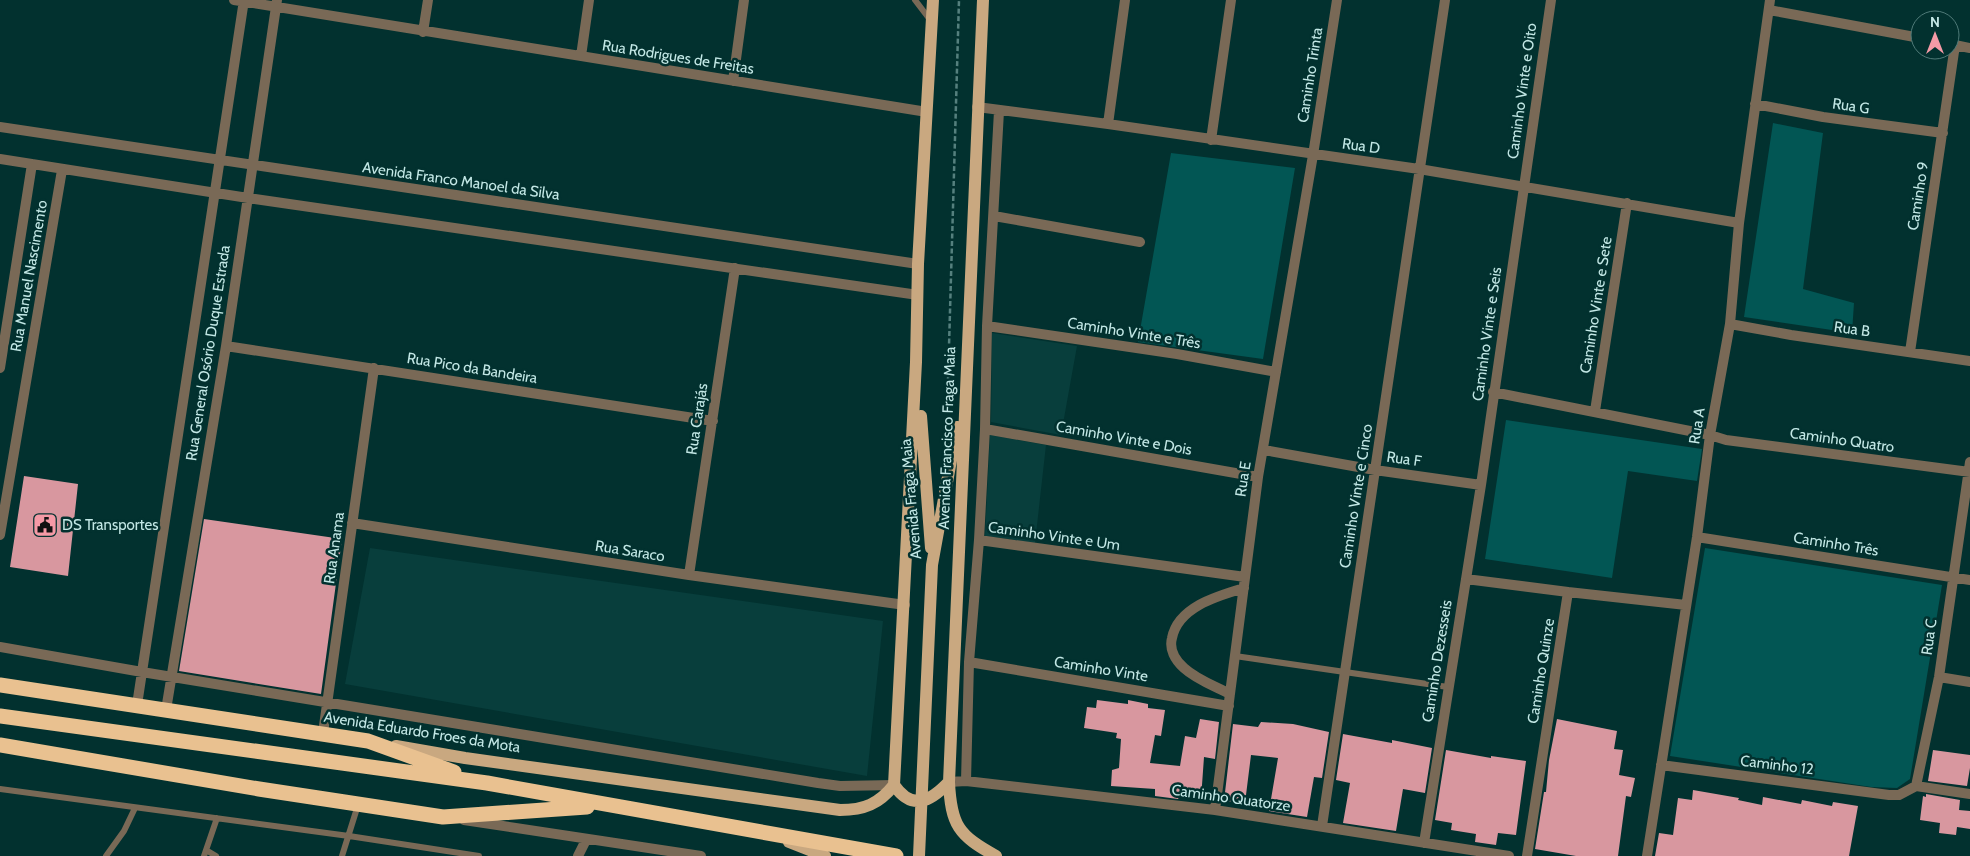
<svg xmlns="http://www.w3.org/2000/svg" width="1970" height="856" viewBox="0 0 1970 856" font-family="Cabin,sans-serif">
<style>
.built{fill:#083e3c}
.green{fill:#025654}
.building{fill:#d8979f}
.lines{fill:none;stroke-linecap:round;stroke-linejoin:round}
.path{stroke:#55807e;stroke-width:2.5;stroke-dasharray:5 2.5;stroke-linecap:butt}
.lane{stroke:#796956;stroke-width:6}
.street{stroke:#796956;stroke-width:10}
.primary{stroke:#c9a880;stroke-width:12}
.highway{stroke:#e9c190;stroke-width:15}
.labels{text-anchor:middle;stroke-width:5;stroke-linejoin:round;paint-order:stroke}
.street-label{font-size:15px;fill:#c3e8e6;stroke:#02312f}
.poi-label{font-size:15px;fill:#c3e8e6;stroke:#02312f;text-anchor:start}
</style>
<rect width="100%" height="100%" fill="#02312f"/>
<path class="built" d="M992,333L1077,346L1061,435L991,422Z
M990,435L1046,445L1035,543L985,536Z
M370,548L883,621L867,776L345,684Z"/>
<path class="green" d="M1773,123L1823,133L1803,289L1854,303L1852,333L1744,317Z
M1171,153L1295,168L1263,359L1138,342Z
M1506,420L1702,449L1697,481L1628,471L1612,578L1485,559Z
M1705,548L1942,585L1910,779L1897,788L1871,787L1670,756Z"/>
<path class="building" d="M24,476L78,484L68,576L10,567Z
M204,519L342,539L321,694L179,671Z
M1097,700L1128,704V700L1148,704V708L1165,710L1161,736L1155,735L1150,763L1180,766L1185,736L1196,738L1200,719L1219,722L1215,759L1204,757L1201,799L1179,797L1178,799L1155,796V789L1111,786L1112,770L1119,768L1121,739L1116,738L1117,733L1084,728L1087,707L1096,708Z
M1557,719L1617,731L1614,749L1623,750L1619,775L1635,778L1631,797L1626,796L1618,856H1576L1535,849L1544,792H1546L1549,760Z
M1261,722L1293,724L1329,732L1322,778L1314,777L1307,817L1269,811L1278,758L1251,755L1245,803L1224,801L1233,724L1258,727Z
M1343,734L1392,743V740L1432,748L1425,793L1403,789L1396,831L1343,823L1350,783L1336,780Z
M1446,750L1491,758V756L1526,761L1516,835L1498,833L1496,845L1475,842L1476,834L1451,830L1452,823L1435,820Z
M1933,750L1970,755V768L1967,786L1928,781Z
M1693,790L1739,798L1738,800L1762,805L1763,797L1801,804L1802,800L1832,806L1833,802L1858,806L1849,856H1655L1659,833L1673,835L1678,798L1692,800Z
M1926,794L1960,800L1959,810L1970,811V829L1957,827L1956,835L1939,833L1940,823L1920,820L1923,796L1926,797Z"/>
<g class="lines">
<path class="path" d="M948,381L959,0"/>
<path class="lane" d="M915,0L931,21
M1235,656L1448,687
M0,789L349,836L479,856
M206,850L216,856
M106,856L124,831L135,808
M204,856L217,818
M342,856L358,805"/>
<path class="street" d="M234,0L927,112
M1769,10L1920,38
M423,32L428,0
M1950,44L1970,48
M581,56L589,0
M733,81L744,0
M1755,104L1823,117L1943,133
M977,107L1108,124L1419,169L1739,223
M1108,124L1125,0
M0,127L918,264
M1211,140L1231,0
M0,159L248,198L918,295
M994,216L1140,242
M1730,324L1791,335L1970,361
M987,326L1177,354L1276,372
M226,346L713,421
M1910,352L1955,45
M0,368L32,164
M1493,392L1710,435L1726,440L1970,472
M1595,411L1627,203
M985,429L1258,477
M1264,450L1375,470L1481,485
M352,523L689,575L905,605
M0,535L62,170
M1697,537L1970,580
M979,540L985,429L987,326L999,111
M689,575L735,268
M1466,579L1568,592L1527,856
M1568,592L1686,605
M0,647L142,672L818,783L840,786L894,785
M969,662L1229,706
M1939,677L1970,682
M1230,694C1215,686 1197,680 1184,668C1175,660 1169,649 1172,638C1178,607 1217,596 1244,588
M137,705L244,0
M166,710L226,346L277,0
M323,733L374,368
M1661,765L1889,795H1899L1916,786L1939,677L1970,462
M966,781L969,662L979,540L1245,577
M949,782L966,781L1215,810L1509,856
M1916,786L1970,794
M1215,810L1258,477L1313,155L1337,0
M464,820L701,856
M1322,826L1445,0
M1424,843L1481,485L1551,0
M578,856L586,840
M1647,856L1697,537L1710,435L1730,324L1739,223L1770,0"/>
<path class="primary" d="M983,0L949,782C951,825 958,835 996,856
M921,416L931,548
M396,746L465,758L840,810C864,810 879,804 894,785L916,362L918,264L933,0
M894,785C912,811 930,802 949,782
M789,842L825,856
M919,856L932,565L957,427"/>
<path class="highway" d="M0,685L368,741L454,772
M0,716L487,783L896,856
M0,745L259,789L443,817L587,807"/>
</g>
<defs>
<g id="civic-square" transform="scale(1.25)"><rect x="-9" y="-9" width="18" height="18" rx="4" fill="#f49aa6" stroke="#02312f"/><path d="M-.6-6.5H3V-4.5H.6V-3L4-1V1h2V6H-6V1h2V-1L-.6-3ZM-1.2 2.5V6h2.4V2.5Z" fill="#111"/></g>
</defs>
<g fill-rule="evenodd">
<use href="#civic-square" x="45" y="525"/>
</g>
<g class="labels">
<g class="street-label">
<text transform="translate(678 57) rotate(9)" y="5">Rua Rodrigues de Freitas</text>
<text transform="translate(1310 75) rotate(-81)" y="5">Caminho Trinta</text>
<text transform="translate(1522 91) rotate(-82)" y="5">Caminho Vinte e Oito</text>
<text transform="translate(1851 106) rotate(8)" y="5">Rua G</text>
<text transform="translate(1361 146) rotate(8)" y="5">Rua D</text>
<text transform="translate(461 181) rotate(8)" y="5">Avenida Franco Manoel da Silva</text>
<text transform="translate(1918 196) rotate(-81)" y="5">Caminho 9</text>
<text transform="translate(29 276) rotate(-80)" y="5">Rua Manuel Nascimento</text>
<text transform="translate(1596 305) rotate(-81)" y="5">Caminho Vinte e Sete</text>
<text transform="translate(1852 329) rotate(8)" y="5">Rua B</text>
<text transform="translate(1134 333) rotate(9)" y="5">Caminho Vinte e Três</text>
<text transform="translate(1487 334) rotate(-82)" y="5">Caminho Vinte e Seis</text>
<text transform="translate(208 353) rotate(-81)" y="5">Rua General Osório Duque Estrada</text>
<text transform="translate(472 368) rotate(9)" y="5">Rua Pico da Bandeira</text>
<text transform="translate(697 419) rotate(-81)" y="5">Rua Carajás</text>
<text transform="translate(1697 426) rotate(-81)" y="5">Rua A</text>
<text transform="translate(947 438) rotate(-88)" y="5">Avenida Francisco Fraga Maia</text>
<text transform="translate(1124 438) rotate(10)" y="5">Caminho Vinte e Dois</text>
<text transform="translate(1842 440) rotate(8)" y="5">Caminho Quatro</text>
<text transform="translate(1404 459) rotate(8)" y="5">Rua F</text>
<text transform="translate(1243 479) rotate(-81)" y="5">Rua E</text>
<text transform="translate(1356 496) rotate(-81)" y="5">Caminho Vinte e Cinco</text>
<text transform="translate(911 499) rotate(-95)" y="5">Avenida Fraga Maia</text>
<text transform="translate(1054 536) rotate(8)" y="5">Caminho Vinte e Um</text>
<text transform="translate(1836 544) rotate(9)" y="5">Caminho Três</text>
<text transform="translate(334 548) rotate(-82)" y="5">Rua Anama</text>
<text transform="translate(630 551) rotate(9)" y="5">Rua Saraco</text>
<text transform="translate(1929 637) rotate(-82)" y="5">Rua C</text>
<text transform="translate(1437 661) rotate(-81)" y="5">Caminho Dezesseis</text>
<text transform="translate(1101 669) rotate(9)" y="5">Caminho Vinte</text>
<text transform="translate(1541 671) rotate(-81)" y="5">Caminho Quinze</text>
<text transform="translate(422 732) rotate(9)" y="5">Avenida Eduardo Froes da Mota</text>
<text transform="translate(1777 765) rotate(7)" y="5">Caminho 12</text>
<text transform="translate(1231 798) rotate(8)" y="5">Caminho Quatorze</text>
</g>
<g class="poi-label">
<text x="62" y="530">DS Transportes</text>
</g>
</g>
<g transform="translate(1935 35)"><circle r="24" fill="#02312f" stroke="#4f7a78"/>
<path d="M0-4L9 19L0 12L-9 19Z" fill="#f49aa6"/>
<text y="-8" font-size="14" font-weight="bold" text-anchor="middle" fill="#c3e8e6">N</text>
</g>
</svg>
